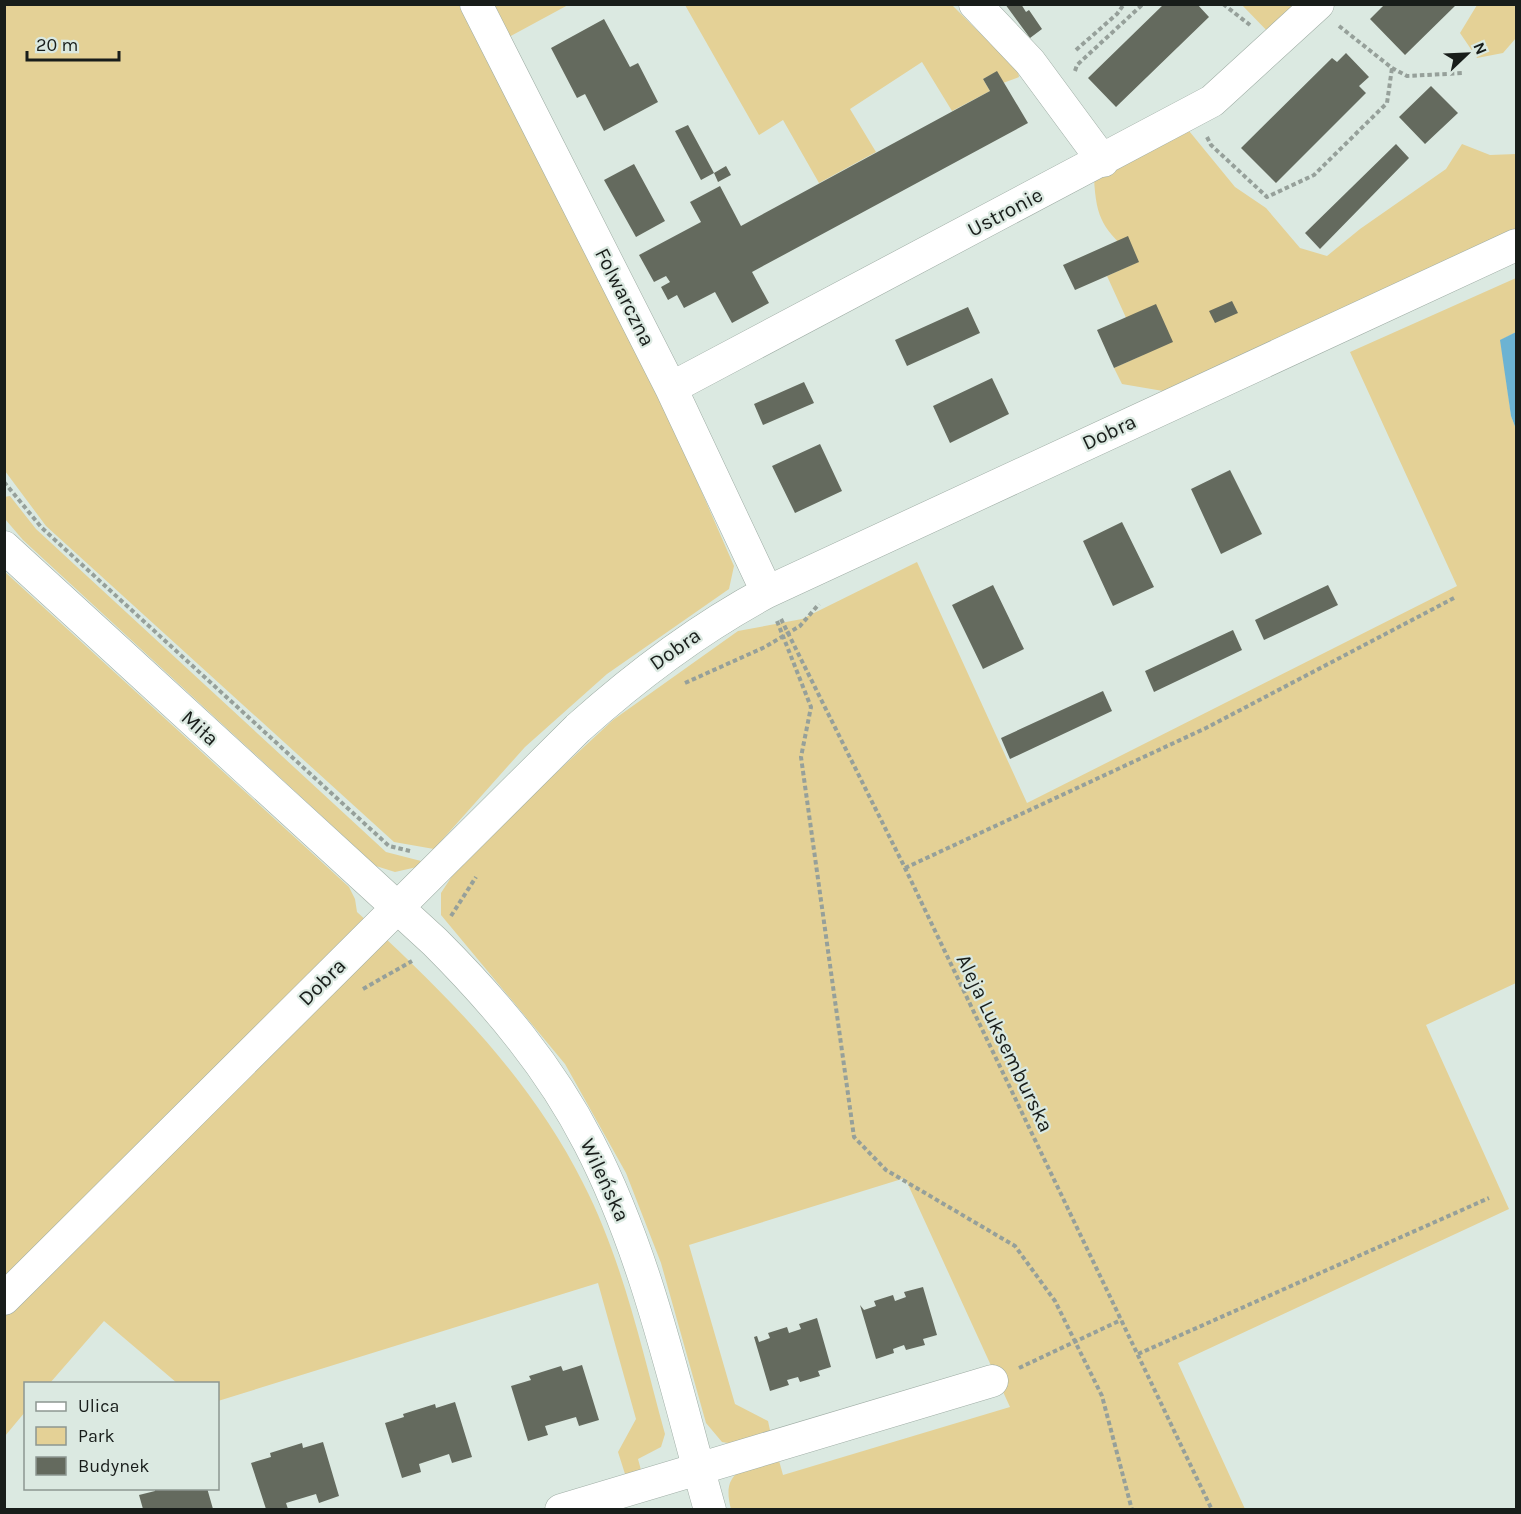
<svg xmlns="http://www.w3.org/2000/svg" width="1521" height="1514" viewBox="0 0 1521 1514" font-family="Karla,sans-serif">
<style>
.green{fill:#e4d196}
.water{fill:#6cb3d3}
.building{fill:#646a5e}
.lines{fill:none;stroke-linecap:round;stroke-linejoin:round}
.minor-casing{stroke:#9fada5;stroke-width:33}
.path{stroke:#96a09a;stroke-width:4;stroke-dasharray:4.5 3;stroke-linecap:butt}
.minor{stroke:#fff;stroke-width:32}
.labels{text-anchor:middle;stroke-width:4.5;stroke-linejoin:round;paint-order:stroke}
.street-label{font-size:21px;fill:#181d1a;stroke:#dbe9e1}
</style>
<rect width="100%" height="100%" fill="#dbe9e1"/>
<path class="green" d="M4,5H462L656,387L734,566L729,589L607,674L525,747L434,849L394,842L46,526L5,471Z
M490,5H568L507,38Z
M685,5H952L985,38L1017,66L1019,77L1003,83L997,72L983,79L990,91L952,111L922,62L850,109L876,152L819,183L783,120L759,135Z
M1242,5H1303L1272,36Z
M1477,5H1516V38L1503,53L1477,58L1460,33Z
M1185,126L1235,187L1266,208L1300,248L1327,256L1360,229L1446,169L1462,144L1490,155L1516,154V231L1163,391L1122,384L1114,368L1143,355L1107,276L1138,262C1106,229 1096,225 1094,177Z
M1516,278V332L1501,340L1511,416L1516,429V983L1426,1025L1509,1209L1178,1363L1245,1509H731C720,1469 747,1468 778,1457L783,1475L1010,1407L905,1178L689,1245L735,1404L768,1421L771,1435L734,1444L722,1442L706,1423L661,1263L626,1173L565,1064L441,915V893L463,859L613,720L738,631L802,619L917,562L1027,803L1457,586L1350,352Z
M10,496L36,529L386,852L421,861L417,867L395,872L376,866L23,540L5,519L4,497Z
M5,572L349,887L355,899L357,912C444,992 529,1075 583,1183C623,1261 642,1350 665,1434L661,1447L638,1459L641,1470L625,1474L618,1452L636,1419L598,1283L218,1401V1384L177,1383L104,1321L50,1383L26,1384L25,1412L5,1436Z"/>
<path class="water" d="M1516,332V429L1511,416L1500,340Z"/>
<path class="building" d="M1005,4H1021L1026,12L1029,10L1042,29L1030,38Z
M1164,4H1197L1209,17L1116,107L1088,78Z
M1385,4H1457L1405,55L1370,19Z
M604,19L630,67L638,63L658,102L604,131L585,94L577,98L551,48Z
M1346,53L1369,77L1359,86L1366,93L1276,183L1241,148L1332,58L1337,62Z
M997,71L1028,123L752,272L769,303L732,323L715,292L684,308L677,295L668,300L661,287L670,282L666,276L654,282L639,255L701,222L690,202L720,186L741,226L990,91L983,79Z
M1431,86L1458,113L1425,144L1399,117Z
M688,125L714,173L726,166L731,175L718,182L714,173L701,180L675,131Z
M1396,144L1409,158L1320,249L1305,233Z
M634,164L665,221L636,237L604,180Z
M1128,236L1139,262L1075,290L1063,265Z
M1232,301L1238,313L1215,323L1209,311Z
M1156,304L1173,342L1114,368L1097,330Z
M968,307L980,333L907,366L895,340Z
M992,378L1009,414L950,443L933,406Z
M804,382L814,403L763,425L754,404Z
M820,444L842,491L795,513L772,466Z
M1230,470L1262,534L1221,554L1191,489Z
M1122,522L1154,587L1113,606L1083,541Z
M993,585L1024,649L983,669L952,605Z
M1328,585L1338,605L1264,640L1255,620Z
M1233,630L1242,650L1154,692L1145,671Z
M1103,691L1112,711L1010,759L1001,738Z
M923,1287L937,1335L923,1339L925,1345L906,1350L904,1345L893,1349L894,1353L876,1359L860,1305L864,1310L876,1306L874,1301L893,1295L895,1301L906,1297L904,1292Z
M817,1318L831,1367L818,1371L820,1376L800,1382L798,1377L787,1380L789,1385L770,1391L754,1337L757,1336L759,1342L770,1338L768,1333L787,1327L789,1333L801,1329L799,1324Z
M582,1365L599,1420L579,1426L576,1417L545,1426L548,1435L528,1441L511,1386L531,1380L529,1376L561,1366L563,1371Z
M455,1402L472,1457L452,1463L449,1454L419,1464L421,1472L402,1478L385,1423L404,1417L403,1414L435,1404L436,1408Z
M323,1442L339,1496L319,1503L316,1494L286,1503L288,1509H266L251,1463L271,1457L270,1453L302,1443L303,1448Z
M155,1488H207L213,1509H143L139,1495L155,1491Z"/>
<g class="lines">
<g class="minor-casing">
<path id="minor" d="M476,4L671,388L767,592
M975,4L1030,62L1103,161
M671,388L1212,101L1318,4
M4,547L435,942C495,1002 550,1067 589,1143C648,1257 675,1387 710,1510
M4,1299L578,728C637,675 698,629 767,592L1516,245
M561,1510L992,1381"/>
</g>
<path class="path" d="M1223,4L1250,25
M1339,26L1392,68L1407,76L1464,73
M1076,50L1117,14L1124,4
M1075,71L1077,65L1143,4
M1207,137L1211,145L1267,197L1314,175L1387,103L1392,68
M4,482L42,528L389,846L410,851
M781,619L905,868L1212,1510
M777,621L811,707L801,757L854,1137L886,1170L1015,1246L1055,1301L1102,1396L1132,1510
M685,683L765,647L800,626L819,604
M905,868L1206,728L1454,598
M451,916L476,877
M363,989L412,961
M1138,1354L1489,1198
M1019,1368L1121,1320"/>
<use href="#minor" class="minor"/>
</g>
<g class="labels">
<g class="street-label">
<text transform="translate(1005 212) rotate(-28)" y="7">Ustronie</text>
<text transform="translate(625 297) rotate(63)" y="7">Folwarczna</text>
<text transform="translate(1109 432) rotate(-25)" y="7">Dobra</text>
<text transform="translate(675 649) rotate(-35)" y="7">Dobra</text>
<text transform="translate(200 728) rotate(42)" y="7">Miła</text>
<text transform="translate(322 982) rotate(-45)" y="7">Dobra</text>
<text transform="translate(1005 1043) rotate(64)" y="7">Aleja Luksemburska</text>
<text transform="translate(605 1180) rotate(65)" y="7">Wileńska</text>
</g>
</g>
<rect width="1521" height="1514" fill="none" stroke="#181d1a" stroke-width="12"/>
<rect x="24" y="1382" width="195" height="108" fill="#dbe9e1" stroke="#8d9791" stroke-width="1.5"/>
<rect x="36" y="1402" width="30" height="9" fill="#ffffff" stroke="#8d9791" stroke-width="1.5"/>
<text x="78" y="1412" font-size="18" fill="#181d1a">Ulica</text>
<rect x="36" y="1427" width="30" height="18" fill="#e4d196" stroke="#8d9791" stroke-width="1.5"/>
<text x="78" y="1442" font-size="18" fill="#181d1a">Park</text>
<rect x="36" y="1457" width="30" height="18" fill="#646a5e" stroke="#8d9791" stroke-width="1.5"/>
<text x="78" y="1472" font-size="18" fill="#181d1a">Budynek</text>
<g transform="translate(1467 54) rotate(67)" stroke="#dbe9e1" stroke-width="4.5" paint-order="stroke">
<path d="M0-4.5L10 22L0 15L-10 22Z" fill="#181d1a"/>
<text y="-9" font-size="16" font-weight="bold" text-anchor="middle" fill="#181d1a">N</text>
</g>
<path d="M27 51v9h92v-9" fill="none" stroke="#181d1a" stroke-width="3"/>
<text x="36" y="51" font-size="18" fill="#181d1a" stroke="#dbe9e1" stroke-width="4.5" paint-order="stroke">20 m</text>
</svg>
